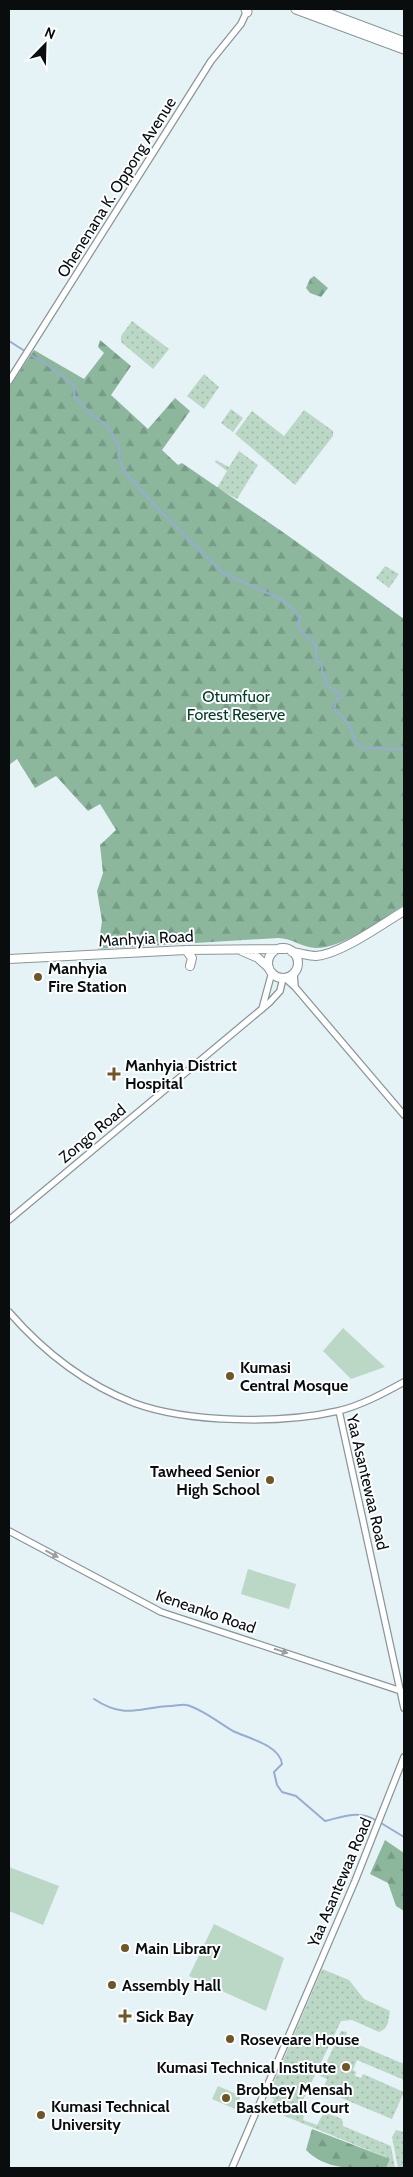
<svg xmlns="http://www.w3.org/2000/svg" width="413" height="2177" viewBox="0 0 413 2177" font-family="Cabin,sans-serif">
<style>
.green{fill:url(#green-dots)}
.forest{fill:url(#forest-firs)}
.pitch{fill:#bbd7c5}
.lines{fill:none;stroke-linecap:round;stroke-linejoin:round}
.stream{stroke:#97acd2;stroke-width:2}
.minor-casing{stroke:#8a9698;stroke-width:8}
.major-casing{stroke:#8a9698;stroke-width:10}
.highway-casing{stroke:#8a9698;stroke-width:11}
.minor{stroke:#fff;stroke-width:5.5}
.major{stroke:#fff;stroke-width:8}
.highway{stroke:#fff;stroke-width:9}
.oneway{fill:#9d9e9f}
.poi-dot{fill:#705527;stroke:#fcfeff;stroke-width:2}
.labels{text-anchor:middle;stroke-width:4;stroke-linejoin:round;paint-order:stroke}
.street-label{font-size:16px;fill:#090d0e;stroke:#fcfeff}
.park-label{font-size:16px;fill:#023b22;stroke:#fcfeff}
.poi-label{font-size:16px;font-weight:bold;fill:#090d0e;stroke:#fcfeff;text-anchor:start}
</style>
<defs>
<pattern id="green-dots" width="8" height="8" patternUnits="userSpaceOnUse" patternTransform="scale(1.25)"><rect width="8" height="8" fill="#bbd7c5"/><path d="M2 2h.1M6 6h.1" fill="none" stroke="#9fb7a8" stroke-width="1.8" stroke-linecap="round"/></pattern>
<pattern id="forest-firs" width="22" height="20" patternUnits="userSpaceOnUse" patternTransform="scale(1.25)"><rect width="22" height="20" fill="#8cb79d"/><path d="M5 1l3.5 6h-7zM16 11l3.5 6h-7z" fill="#779c86"/></pattern>
</defs>
<rect width="100%" height="100%" fill="#e6f3f6"/>
<path class="green" d="M132,321L169,349L153,369L121,342V336Z
M204,374L219,387L204,409L187,396Z
M231,409L243,418L233,432L221,423Z
M304,410L333,431V436L295,485L235,434L252,411L284,436Z
M239,451L258,465L237,499L217,488L227,471L215,462L216,460L229,467Z
M385,566L399,574L389,588L376,578Z
M322,1969L349,1980L364,1999L390,2011C388,2019 390,2028 379,2032L352,2020L341,2021L302,2102L299,2101L294,2111L304,2116L303,2120L317,2125L324,2112L342,2119L343,2126L391,2146L395,2168H386L390,2159L270,2110L274,2099L268,2096Z
M341,2031L347,2032L345,2039L404,2064V2080L357,2060L353,2070L356,2072L355,2076L361,2078L363,2074L404,2092L392,2119L322,2090L327,2079L320,2076Z
M396,2130L404,2132V2168H398L392,2137Z"/>
<path class="forest" d="M314,276L328,288L321,297L310,293L306,288L310,279Z
M100,340L131,366L111,395L148,429L175,398L190,411L162,450L178,465L182,463L287,535L404,619V905C382,919 342,949 315,948C301,947 292,938 278,938L98,949L102,921L97,891L103,873L100,845L116,830L100,804L88,811L56,776L35,788L17,759L9,765V387L34,350L84,379L104,353L98,347Z
M385,1840L404,1853V1911L396,1906L388,1883L370,1874Z
M312,2129L390,2159L386,2168C358,2168 328,2172 306,2150Z"/>
<path class="pitch" d="M343,1328L385,1367L351,1379L323,1351Z
M248,1569L296,1584L289,1609L241,1594Z
M9,1867L59,1886L43,1925L9,1911Z
M214,1924L284,1958L266,2011L189,1976Z
M218,2086L241,2096L235,2109L212,2099Z"/>
<g class="lines">
<path class="stream" d="M9,341L50,367L75,386L74,396L91,414L108,426L120,449L118,455L124,471L160,511L223,573L283,600L301,617L298,622L299,629L316,645V661L322,664V672L326,677V685L341,694L343,697L337,699L334,709L349,724L356,743L363,748L404,749
M94,1699C126,1720 139,1707 171,1706C176,1706 182,1704 186,1705C199,1707 221,1724 233,1731C247,1738 280,1745 282,1764L274,1772L277,1785L282,1792L296,1796L325,1821C343,1817 360,1809 377,1821
M381,1823L404,1837"/>
<g class="minor-casing">
<path id="minor" d="M9,381L211,61L241,24L247,11
M294,974L295,987
M285,978L295,987L404,1115
M262,1009L272,972
M9,1220L269,1003L280,991L283,978
M9,1312C43,1351 85,1384 134,1403C188,1423 282,1424 338,1411C360,1406 384,1393 404,1382
M339,1411L404,1708
M9,1531L161,1612L404,1692
M232,2168L355,1881L404,1757"/>
</g>
<g class="major-casing">
<path id="major" d="M268 963a15 15 0 1 1 30 0a15 15 0 1 1-30 0Z
M186,950L192,958L190,966
M242,951L258,958L269,968
M292,952C300,953 309,956 316,956C341,954 382,924 404,911
M9,959L186,950L285,949"/>
</g>
<g class="highway-casing">
<path id="highway" d="M246,9L247,12
M296,9L404,49
M316,9L404,42"/>
</g>
<use href="#minor" class="minor"/>
<use href="#major" class="major"/>
<use href="#highway" class="highway"/>
</g>
<defs><path id="oneway-solid" d="M-6-.8H1V-3.2L6.5 0L1 3.2V.8H-6Z" transform="scale(1.25)"/></defs>
<g class="oneway">
<use href="#oneway-solid" transform="translate(52 1554) rotate(28)"/>
<use href="#oneway-solid" transform="translate(281 1651) rotate(18)"/>
</g>
<g class="poi-dot">
<circle cx="38" cy="977" r="5"/>
<path d="M111.5 1066.5h5v5h5v5h-5v5h-5v-5h-5v-5h5z"/>
<circle cx="230" cy="1376" r="5"/>
<circle cx="270" cy="1480" r="5"/>
<circle cx="125" cy="1948" r="5"/>
<circle cx="112" cy="1985" r="5"/>
<path d="M122.5 2008.5h5v5h5v5h-5v5h-5v-5h-5v-5h5z"/>
<circle cx="230" cy="2039" r="5"/>
<circle cx="346" cy="2067" r="5"/>
<circle cx="226" cy="2098" r="5"/>
<circle cx="41" cy="2115" r="5"/>
</g>
<g class="labels">
<g class="street-label">
<text transform="translate(116 187) rotate(-58)" y="6">Ohenenana K. Oppong Avenue</text>
<text transform="translate(146 938) rotate(-3)" y="6">Manhyia Road</text>
<text transform="translate(92 1133) rotate(-40)" y="6">Zongo Road</text>
<text transform="translate(368 1482) rotate(77)" y="6">Yaa Asantewaa Road</text>
<text transform="translate(206 1611) rotate(19)" y="6">Keneanko Road</text>
<text transform="translate(339 1882) rotate(-67)" y="6">Yaa Asantewaa Road</text>
</g>
<g class="park-label">
<text x="236" y="702">Otumfuor<tspan x="236" dy="18">Forest Reserve</tspan></text>
</g>
<g class="poi-label">
<text x="48" y="974">Manhyia<tspan x="48" dy="18">Fire Station</tspan></text>
<text x="125" y="1071">Manhyia District<tspan x="125" dy="18">Hospital</tspan></text>
<text x="240" y="1373">Kumasi<tspan x="240" dy="18">Central Mosque</tspan></text>
<text x="260" y="1477" text-anchor="end">Tawheed Senior<tspan x="260" dy="18">High School</tspan></text>
<text x="135" y="1954">Main Library</text>
<text x="122" y="1991">Assembly Hall</text>
<text x="136" y="2022">Sick Bay</text>
<text x="240" y="2045">Roseveare House</text>
<text x="336" y="2073" text-anchor="end">Kumasi Technical Institute</text>
<text x="236" y="2095">Brobbey Mensah<tspan x="236" dy="18">Basketball Court</tspan></text>
<text x="51" y="2112">Kumasi Technical<tspan x="51" dy="18">University</tspan></text>
</g>
</g>
<rect width="413" height="2177" fill="none" stroke="#090d0e" stroke-width="20"/>
<g transform="translate(45 45) rotate(23)" stroke="#fcfeff" stroke-width="4" paint-order="stroke">
<path d="M0-4L9 19L0 12L-9 19Z" fill="#090d0e"/>
<text y="-8" font-size="14" font-weight="bold" text-anchor="middle" fill="#090d0e">N</text>
</g>
</svg>
